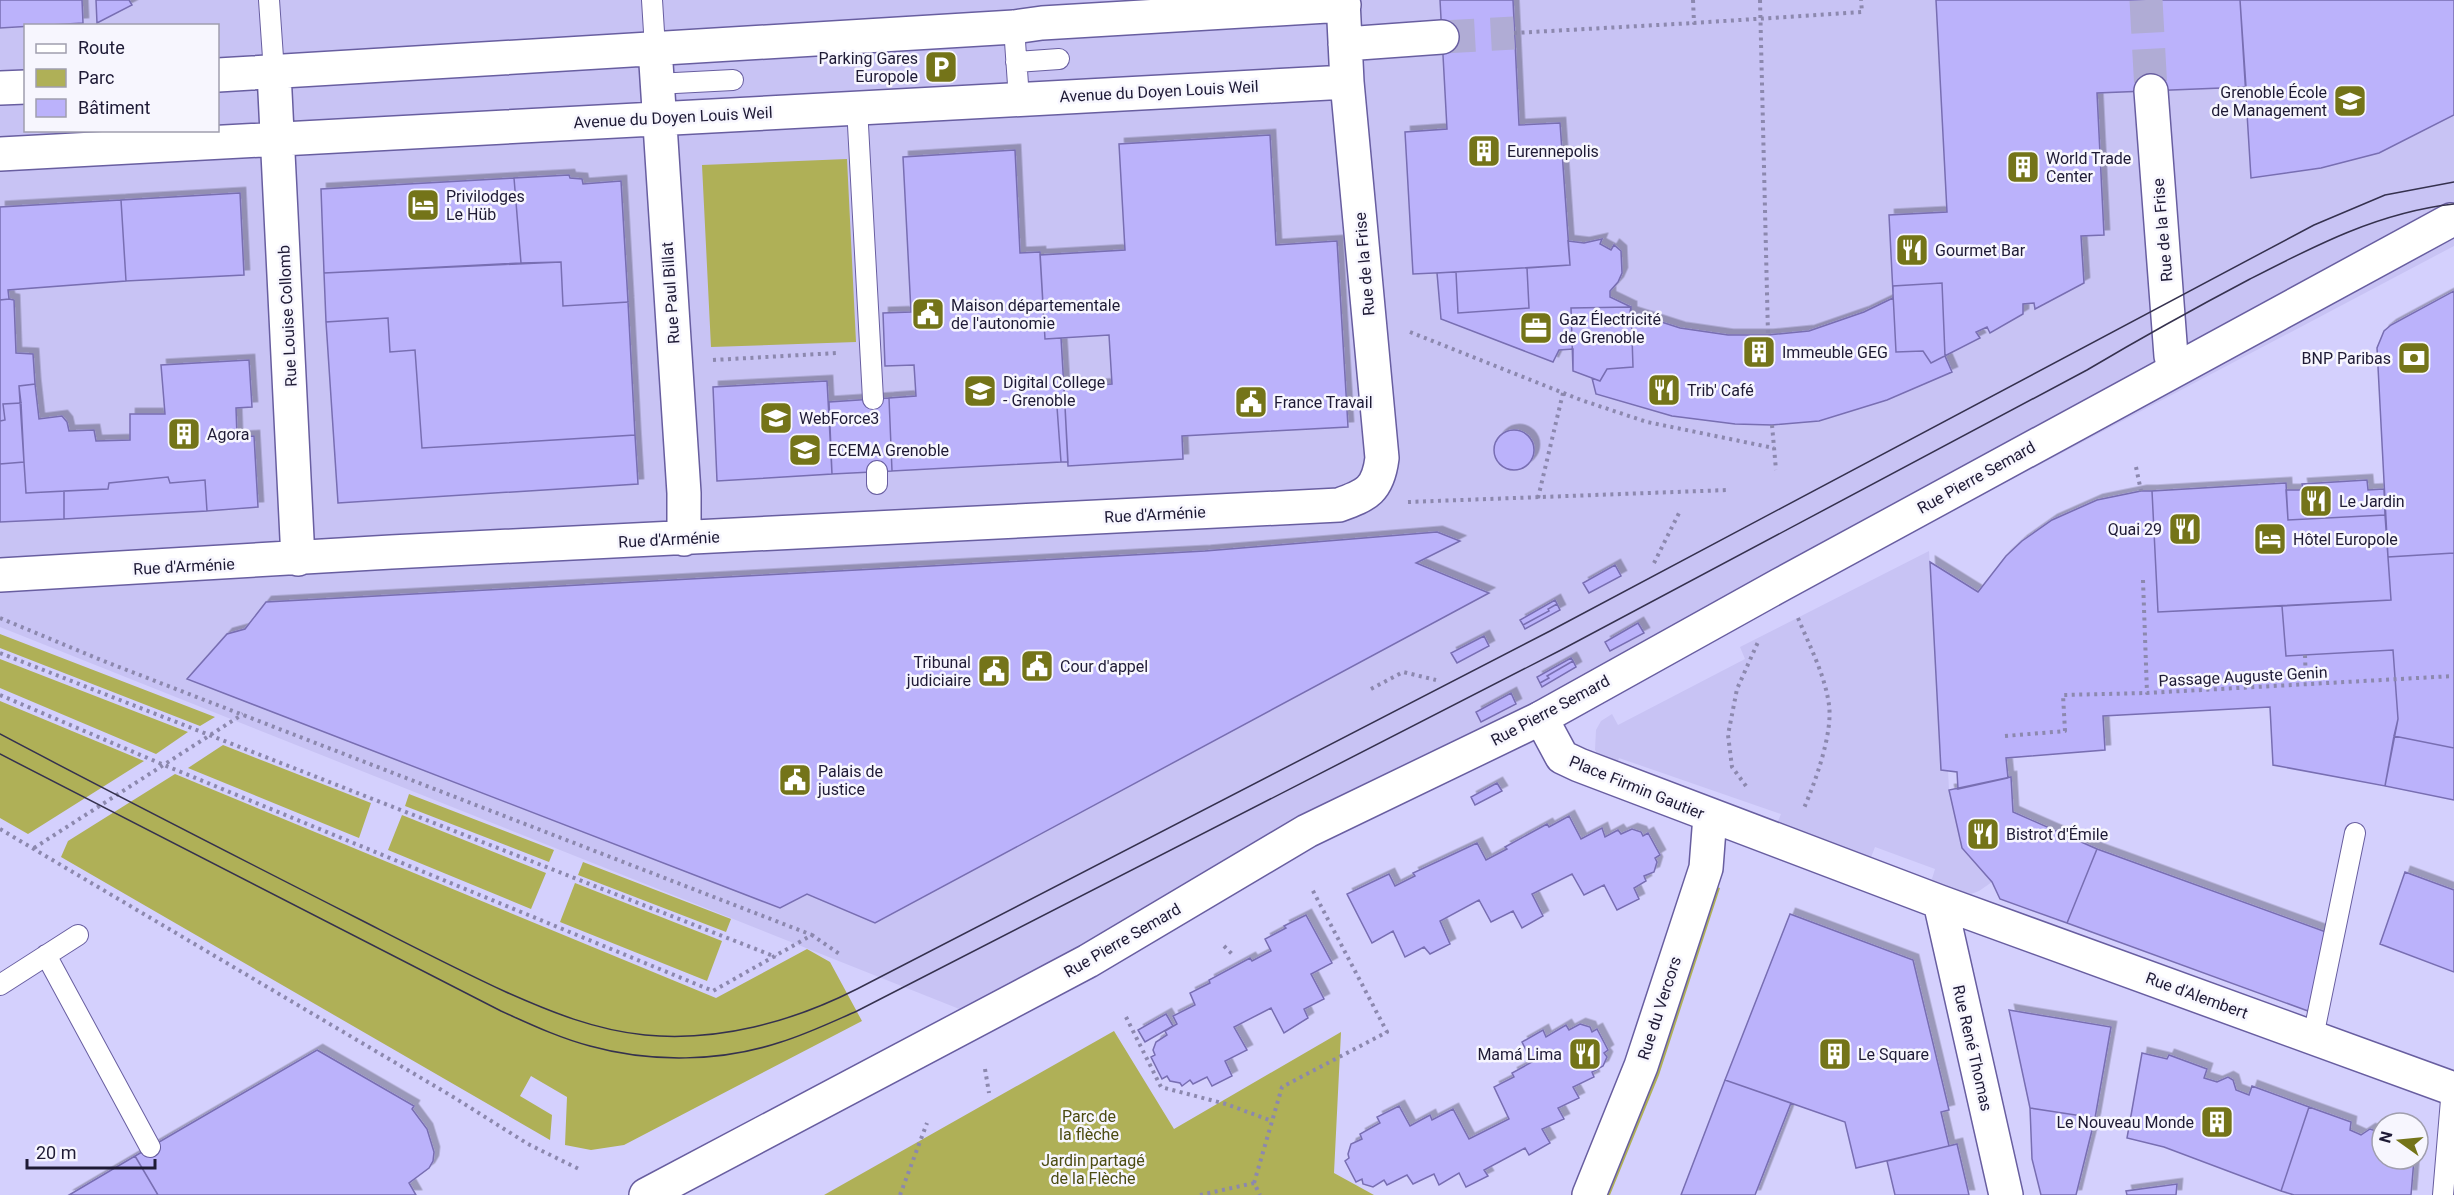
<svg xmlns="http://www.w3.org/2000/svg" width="2454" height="1195" viewBox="0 0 2454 1195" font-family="Roboto,sans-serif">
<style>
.built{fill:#c8c3f4;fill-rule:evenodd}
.green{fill:#afb057}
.building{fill:#bbb2fb;stroke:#786eb2;stroke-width:1.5;filter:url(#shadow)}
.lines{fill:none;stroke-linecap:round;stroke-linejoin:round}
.street-tunnel{stroke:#b0acd5;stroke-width:33;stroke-dasharray:33 16;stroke-linecap:butt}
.lane-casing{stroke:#685ea0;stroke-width:22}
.street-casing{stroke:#685ea0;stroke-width:36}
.secondary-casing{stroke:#685ea0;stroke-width:36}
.path{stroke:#8c88ae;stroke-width:4;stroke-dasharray:3 4.5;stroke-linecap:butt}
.lane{stroke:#fff;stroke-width:20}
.street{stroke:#fff;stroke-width:33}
.secondary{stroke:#fff;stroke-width:33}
.tram{stroke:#35314e;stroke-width:1.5}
.labels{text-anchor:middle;stroke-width:5;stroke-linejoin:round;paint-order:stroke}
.poi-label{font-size:16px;fill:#1e1a35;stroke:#f7f6fe;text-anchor:start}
.street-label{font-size:16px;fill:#1e1a35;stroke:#f7f6fe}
.park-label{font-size:16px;fill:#4b4b11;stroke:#f7f6fe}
</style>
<defs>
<filter id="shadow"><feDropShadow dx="5.5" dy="-5.5" stdDeviation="0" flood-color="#0004"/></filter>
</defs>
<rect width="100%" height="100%" fill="#d4d0fd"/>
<path class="built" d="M0,0H2454V246L987,1020L0,627ZM26,26H218V130H26Z
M1929,551L1941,770H1948L1949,790L1962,848L1992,882L1979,891L1971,894L1931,882L1935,869L1875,847L1870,860L1776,826L1781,814L1619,758L1615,769L1601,759L1595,750L1596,730L1601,721L1612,714L1618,725L1745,659L1740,647Z"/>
<path class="green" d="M847,159L856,342L711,347L702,165Z
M0,634L215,717L200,726L0,648Z
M0,659L188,732L156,754L0,688Z
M0,701L144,761L28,834L0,818Z
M223,745L371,803L359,838L188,768Z
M175,774L716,998L807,949L830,962L862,1021L624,1145L591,1150L565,1145L567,1097L531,1076L520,1096L552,1115L550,1140L61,857L68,841Z
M409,794L554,850L549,862L405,806Z
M402,815L546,873L531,909L388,850Z
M583,862L731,919L726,932L578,875Z
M575,883L722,941L707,981L560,922Z
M1712,886L1720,888L1659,1075L1610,1195H1600Z
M1114,1031L1174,1129L1341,1032L1334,1173L1374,1195H824Z"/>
<path class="building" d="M0,0H82L83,23L0,28Z
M96,0H129L132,5L97,23Z
M1440,0H1513L1519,125L1560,123L1570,265L1527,268L1529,308L1458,313L1456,272L1413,274L1405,132L1447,129Z
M1936,0H2240L2246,87L2097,93L2104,235L2081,236L2084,283L2035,309L2034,303L2023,304V314L1990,333L1987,327L1976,332L1980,338L1931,363L1923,351L1896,352L1889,215L1947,212Z
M2240,0H2454V115L2379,153L2321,168L2251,178Z
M1270,135L1276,245L1337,241L1348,427L1182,436L1183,459L1068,466L1064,387L1112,384L1109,335L1045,339L1040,255L1125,250L1119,144Z
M1015,150L1020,253L1040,252L1045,339L1061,338L1065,406L1057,407L1061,462L892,471L889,398L916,396L914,365L885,366L883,313L911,312L903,157Z
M569,175L570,178L582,179L583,184L621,181L628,302L563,306L561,262L521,263L514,178Z
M514,178L521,263L324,273L321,189Z
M240,193L244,275L126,281L121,200Z
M121,200L126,281L8,290L9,299L0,300V207Z
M1602,239L1600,244L1611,250L1614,245L1621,251L1622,273L1618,282L1610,291V297L1631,307L1633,367L1607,369L1600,381L1573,371V349L1559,350L1553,362L1441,319L1437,273L1570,265L1568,241L1584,243Z
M561,262L563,306L628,302L635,435L422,448L415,350L390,352L388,318L326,322L324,273Z
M1942,283L1945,356L1952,372L1887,400L1819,421L1772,425L1735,424L1672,416L1596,394L1592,378L1573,371L1571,308L1631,307L1630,312L1680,328L1728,335H1768L1809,331L1864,312L1893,298V286Z
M2454,291V553L2388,557L2377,348L2384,331L2391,325Z
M9,299L14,300L16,353L33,354L35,384L19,386L21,403L3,404L5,420L0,421V300Z
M388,318L390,352L415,350L422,448L635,435L638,484L338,503L326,322Z
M249,360L252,407L236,408L237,437L254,436L258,507L207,511L205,480L170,483L168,477L109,483L108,489L26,493L19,386L35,384L39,419L62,416L67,422L69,431L94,430L96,441L130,440V414H165L161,365Z
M827,381L832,474L717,481L713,387Z
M889,398L892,471L832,474L829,402Z
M21,403L24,462L0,464V421L5,420L3,404Z
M1065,406L1068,462H1061L1057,407Z
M1494 450a20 20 0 1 1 40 0a20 20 0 1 1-40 0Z
M24,462L26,493L64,491V519L0,522V464Z
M168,477L170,483L205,480L207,511L64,519V491L108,489L109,483Z
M2367,480L2368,490L2384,489L2385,515L2288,520L2286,490H2303L2302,484Z
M2286,483L2288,520L2385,515L2391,600L2158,612L2152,491Z
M2141,491H2152L2158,612L2282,606L2286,656L2393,650L2398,719L2385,786L2273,765L2270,707L2103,716L2105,750L2006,758L2008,778L1958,789L1957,772L1941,770L1930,562L1978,592L2006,556L2022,541L2052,520L2097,500Z
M1437,532L1460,541L1416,563L1489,593L875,923L807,894L780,908L187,679L227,634L245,629L266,602L1205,551Z
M2454,553V748L2394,736L2398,719L2393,650L2286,656L2282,606L2391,600L2388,557Z
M1615,565L1621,576L1589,593L1583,583Z
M1555,600L1557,604L1548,609L1549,611L1523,625L1520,620Z
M1557,604L1560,610L1525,629L1523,625L1549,611L1548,609Z
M1638,623L1644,633L1610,651L1605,642Z
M1484,636L1489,646L1457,663L1451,653Z
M1571,658L1573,661L1547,676L1549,678L1540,683L1537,677Z
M1573,661L1576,667L1542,687L1540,683L1549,678L1547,676Z
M1511,693L1516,704L1481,722L1476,712Z
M2394,736L2454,748V800L2385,786Z
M2011,777L2013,812L2097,849L2067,923L2000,899L1992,882L1962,848L1949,790Z
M1497,783L1502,791L1475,805L1471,797Z
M1569,816L1581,839L1602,828L1605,837L1618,830L1621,834L1632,829L1641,832L1643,836L1648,833L1660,855L1655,858L1657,862L1654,872L1644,876L1646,881L1634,888L1639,899L1617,910L1604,885L1584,895L1572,874L1532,894L1543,916L1522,928L1513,911L1491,922L1479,900L1440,921L1450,944L1430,954L1424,947L1405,957L1393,931L1372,943L1347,894L1389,874L1395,886L1415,876L1413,873L1477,843L1486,860L1507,849L1505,847L1547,824L1549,827Z
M2097,849L2326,932L2323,971L2308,1011L2067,923Z
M2405,872L2454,890V972L2380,944Z
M1790,914L1913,960L1949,1110L1941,1112L1949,1146L1856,1168L1845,1122L1725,1080Z
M1306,915L1332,963L1311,974L1324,999L1304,1009L1308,1018L1284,1033L1271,1008L1234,1027L1247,1050L1225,1061L1232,1076L1212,1086L1207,1077L1193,1084L1190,1080L1182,1086L1180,1083L1170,1081L1167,1076L1162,1079L1151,1057L1155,1055L1153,1050L1156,1042L1167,1035L1165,1031L1177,1024L1173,1016L1195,1005L1190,993L1210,983L1209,980L1250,958L1252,961L1271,951L1265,939L1286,928L1284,926Z
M2009,1010L2111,1027L2095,1118L2030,1108Z
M1166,1014L1173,1026L1145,1042L1138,1030Z
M1580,1024L1590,1027L1592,1032L1597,1029L1608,1050L1604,1053L1607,1057L1603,1066L1592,1072L1594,1077L1573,1087L1579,1098L1558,1108L1564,1119L1542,1129L1550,1143L1529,1155L1525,1148L1484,1170L1488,1176L1466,1187L1459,1173L1439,1185L1434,1174L1413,1184L1407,1175L1387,1185L1384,1180L1373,1187L1363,1184L1362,1179L1356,1182L1345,1161L1349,1158L1348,1154L1351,1144L1362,1139L1360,1134L1380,1123L1377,1117L1399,1106L1410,1126L1430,1115L1432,1120L1453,1109L1469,1139L1509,1119L1494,1087L1514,1077L1512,1073L1532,1062L1522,1042L1543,1030L1546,1037L1566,1025L1569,1030Z
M317,1050L414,1106L412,1109L427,1129L434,1152L433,1161L429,1168L409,1183L416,1195H158L135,1156Z
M2142,1053L2167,1059L2169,1055L2207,1069L2204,1078L2217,1082L2228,1077L2233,1080L2236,1090L2249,1095L2252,1086L2309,1107L2281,1191L2164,1147L2127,1138Z
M1725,1080L1791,1103L1755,1195H1681Z
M2309,1107L2351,1122L2350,1130L2361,1135L2370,1129L2382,1133V1159H2414L2411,1195H2294L2281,1191Z
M2030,1108L2095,1118L2076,1195H2041L2032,1159Z
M1957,1144L1969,1195H1895L1887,1161Z
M135,1156L158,1195H69Z
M2177,1184L2176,1195H2127L2126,1191Z"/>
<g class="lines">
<path class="street-tunnel" d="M2146,0L2151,91
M1442,37L1514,33"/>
<g class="lane-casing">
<path id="lane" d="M269,0L274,72
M652,0L655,48
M1014,27L1019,99
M1016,62L1059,59
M656,84L733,80
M857,107L873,399
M877,471V484
M46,955L150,1147
M0,985L78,935
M2313,1037L2355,833
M2443,1195L2452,1088"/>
</g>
<g class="street-casing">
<path id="street" d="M1345,44L1442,37
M655,48L684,493V539
M274,72L298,559
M218,75L1014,27L1042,23L1344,5
M0,88L26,87
M2151,91L2171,356L2175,368
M0,154L1347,82
M0,575L391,552L1339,505C1367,495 1378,490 1382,458L1347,82L1343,0
M1541,718L1562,757L1579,765L1940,902L2454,1089
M1940,902L2006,1195
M1589,1195L1641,1066L1706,868L1710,816"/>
</g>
<g class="secondary-casing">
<path id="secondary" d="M646,1195L1088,961L1307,831L1541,718L1780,585L2451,220"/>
</g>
<path class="path" d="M1693,0L1694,23L1862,12L1861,0
M1760,0L1768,335
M1514,33L1694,23
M1410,332L1581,400L1647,422L1774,448
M713,360L837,353
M1772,425L1776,470
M2136,467L2141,491
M1538,498L1563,393
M1408,502L1728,490
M1654,563L1680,511
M2143,580L2147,693L2454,676
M0,618L101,660L812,935
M1798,618C1810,647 1825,675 1829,705C1833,733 1815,783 1804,808
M0,653L776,957
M2305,655L2306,684
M1371,689L1403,672L1436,680
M0,695L164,765L713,991L812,935L841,955
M2005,736L2065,731L2063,695L2147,693
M1746,786L1732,767L1728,735L1737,689L1758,642
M0,829L455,1098L528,1144L581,1170
M34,848L243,714
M1224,946L1234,956
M1126,1017L1161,1087L1226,1104L1272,1121
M985,1069L989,1093
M1254,1183L1282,1087L1387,1032L1312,889
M900,1195L927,1123
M1200,1195L1254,1183L1260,1195"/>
<use href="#lane" class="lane"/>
<use href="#street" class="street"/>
<use href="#secondary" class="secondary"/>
<path class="tram" d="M0,734C119,797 239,858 359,919C408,944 456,969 506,992C551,1012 595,1030 645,1035C718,1042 792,1022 857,989L1550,631L2314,225L2385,195L2454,182
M0,754L501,1011C530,1024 559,1038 590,1046C651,1063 721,1062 781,1042C807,1034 832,1022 857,1011L1561,650L2087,370C2141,338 2195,308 2250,279C2316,245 2380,212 2454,204"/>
</g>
<defs>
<g id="parking-square" transform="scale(1.725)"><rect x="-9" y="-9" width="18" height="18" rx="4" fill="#747419" stroke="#f7f6fe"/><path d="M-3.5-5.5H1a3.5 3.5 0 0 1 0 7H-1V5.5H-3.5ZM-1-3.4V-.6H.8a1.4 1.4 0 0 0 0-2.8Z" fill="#fff"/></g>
<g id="university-square" transform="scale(1.725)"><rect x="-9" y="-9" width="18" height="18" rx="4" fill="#747419" stroke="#f7f6fe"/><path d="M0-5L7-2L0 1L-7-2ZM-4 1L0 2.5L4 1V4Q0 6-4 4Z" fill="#fff"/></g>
<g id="building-square" transform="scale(1.725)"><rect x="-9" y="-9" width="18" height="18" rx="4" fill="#747419" stroke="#f7f6fe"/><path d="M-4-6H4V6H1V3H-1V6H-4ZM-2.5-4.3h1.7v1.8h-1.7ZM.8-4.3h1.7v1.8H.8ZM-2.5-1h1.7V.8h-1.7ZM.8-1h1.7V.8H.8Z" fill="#fff"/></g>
<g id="hotel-square" transform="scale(1.725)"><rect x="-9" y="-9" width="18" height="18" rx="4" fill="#747419" stroke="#f7f6fe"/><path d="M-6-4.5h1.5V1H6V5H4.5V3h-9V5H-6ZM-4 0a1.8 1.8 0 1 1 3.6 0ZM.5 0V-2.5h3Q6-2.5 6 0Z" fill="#fff"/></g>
<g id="restaurant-square" transform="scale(1.725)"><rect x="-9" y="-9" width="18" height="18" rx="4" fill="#747419" stroke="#f7f6fe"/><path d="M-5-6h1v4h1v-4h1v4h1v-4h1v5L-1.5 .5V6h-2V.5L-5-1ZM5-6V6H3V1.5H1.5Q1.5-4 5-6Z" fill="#fff"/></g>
<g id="civic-square" transform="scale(1.725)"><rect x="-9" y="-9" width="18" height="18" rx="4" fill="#747419" stroke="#f7f6fe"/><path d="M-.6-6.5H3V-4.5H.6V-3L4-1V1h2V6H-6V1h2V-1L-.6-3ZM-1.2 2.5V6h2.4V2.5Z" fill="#fff"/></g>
<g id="office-square" transform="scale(1.725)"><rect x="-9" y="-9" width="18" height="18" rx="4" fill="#747419" stroke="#f7f6fe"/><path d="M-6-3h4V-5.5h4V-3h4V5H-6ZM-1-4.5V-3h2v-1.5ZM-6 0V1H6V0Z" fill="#fff"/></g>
<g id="bank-square" transform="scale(1.725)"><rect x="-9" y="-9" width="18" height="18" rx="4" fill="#747419" stroke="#f7f6fe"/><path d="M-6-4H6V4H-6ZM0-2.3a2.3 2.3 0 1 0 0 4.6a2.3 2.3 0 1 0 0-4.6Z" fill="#fff"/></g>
</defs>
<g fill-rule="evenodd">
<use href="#parking-square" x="941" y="67"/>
<use href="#university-square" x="2350" y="101"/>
<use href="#building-square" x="1484" y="151"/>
<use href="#building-square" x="2023" y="167"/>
<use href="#hotel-square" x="423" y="205"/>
<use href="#restaurant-square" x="1912" y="250"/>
<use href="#civic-square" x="928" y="314"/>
<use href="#office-square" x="1536" y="328"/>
<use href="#building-square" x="1759" y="352"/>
<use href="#bank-square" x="2414" y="358"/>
<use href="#restaurant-square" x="1664" y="390"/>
<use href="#university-square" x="980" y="391"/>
<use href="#civic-square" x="1251" y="402"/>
<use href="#university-square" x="776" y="418"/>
<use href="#building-square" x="184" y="434"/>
<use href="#university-square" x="805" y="450"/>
<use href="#restaurant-square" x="2316" y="501"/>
<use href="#restaurant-square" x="2185" y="529"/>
<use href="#hotel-square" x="2270" y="539"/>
<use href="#civic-square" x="1037" y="666"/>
<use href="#civic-square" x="994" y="671"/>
<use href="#civic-square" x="795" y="780"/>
<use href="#restaurant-square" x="1983" y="834"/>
<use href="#restaurant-square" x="1585" y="1054"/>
<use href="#building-square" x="1835" y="1054"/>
<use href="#building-square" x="2217" y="1122"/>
</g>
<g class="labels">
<g class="poi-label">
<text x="918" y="64" text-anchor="end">Parking Gares<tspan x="918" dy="18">Europole</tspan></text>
<text x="2327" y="98" text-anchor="end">Grenoble École<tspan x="2327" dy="18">de Management</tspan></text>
<text x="1507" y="157">Eurennepolis</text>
<text x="2046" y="164">World Trade<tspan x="2046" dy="18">Center</tspan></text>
<text x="446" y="202">Privilodges<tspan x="446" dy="18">Le Hüb</tspan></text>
<text x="1935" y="256">Gourmet Bar</text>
<text x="951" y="311">Maison départementale<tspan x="951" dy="18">de l'autonomie</tspan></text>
<text x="1559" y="325">Gaz Électricité<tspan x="1559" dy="18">de Grenoble</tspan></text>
<text x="1782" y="358">Immeuble GEG</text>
<text x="2391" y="364" text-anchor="end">BNP Paribas</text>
<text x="1003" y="388">Digital College<tspan x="1003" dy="18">- Grenoble</tspan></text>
<text x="1687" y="396">Trib' Café</text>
<text x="1274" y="408">France Travail</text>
<text x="799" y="424">WebForce3</text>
<text x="207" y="440">Agora</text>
<text x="828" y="456">ECEMA Grenoble</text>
<text x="2339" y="507">Le Jardin</text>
<text x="2162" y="535" text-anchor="end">Quai 29</text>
<text x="2293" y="545">Hôtel Europole</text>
<text x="971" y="668" text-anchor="end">Tribunal<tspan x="971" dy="18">judiciaire</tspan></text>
<text x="1060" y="672">Cour d'appel</text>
<text x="818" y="777">Palais de<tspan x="818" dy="18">justice</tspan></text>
<text x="2006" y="840">Bistrot d'Émile</text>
<text x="1562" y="1060" text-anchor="end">Mamá Lima</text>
<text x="1858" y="1060">Le Square</text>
<text x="2194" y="1128" text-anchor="end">Le Nouveau Monde</text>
</g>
<g class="street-label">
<text transform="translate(1159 91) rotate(-3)" y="6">Avenue du Doyen Louis Weil</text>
<text transform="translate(673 117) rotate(-3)" y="6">Avenue du Doyen Louis Weil</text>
<text transform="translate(2162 230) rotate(-95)" y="6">Rue de la Frise</text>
<text transform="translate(1364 264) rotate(-95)" y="6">Rue de la Frise</text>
<text transform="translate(670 293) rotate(-94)" y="6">Rue Paul Billat</text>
<text transform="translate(287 316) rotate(-93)" y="6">Rue Louise Collomb</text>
<text transform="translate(1976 477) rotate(-29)" y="6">Rue Pierre Semard</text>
<text transform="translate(1155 514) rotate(-3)" y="6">Rue d'Arménie</text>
<text transform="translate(669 539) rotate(-3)" y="6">Rue d'Arménie</text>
<text transform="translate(184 566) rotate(-3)" y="6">Rue d'Arménie</text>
<text transform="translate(2243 676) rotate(-3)" y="6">Passage Auguste Genin</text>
<text transform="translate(1550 710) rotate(-28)" y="6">Rue Pierre Semard</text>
<text transform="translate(1637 787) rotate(22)" y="6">Place Firmin Gautier</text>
<text transform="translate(1122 940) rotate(-30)" y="6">Rue Pierre Semard</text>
<text transform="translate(2197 995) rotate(20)" y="6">Rue d'Alembert</text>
<text transform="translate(1659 1008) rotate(-72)" y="6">Rue du Vercors</text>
<text transform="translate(1973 1048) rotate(77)" y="6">Rue René Thomas</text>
</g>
<g class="park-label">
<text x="1089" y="1122">Parc de<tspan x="1089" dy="18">la flèche</tspan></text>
<text x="1093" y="1166">Jardin partagé<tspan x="1093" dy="18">de la Flèche</tspan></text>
</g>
</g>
<rect x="24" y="24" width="195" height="108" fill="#f7f6fe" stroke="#a09eae" stroke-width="1.5"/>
<rect x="36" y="44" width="30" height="9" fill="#ffffff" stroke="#a09eae" stroke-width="1.5"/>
<text x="78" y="54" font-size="18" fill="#1e1a35">Route</text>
<rect x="36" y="69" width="30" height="18" fill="#afb057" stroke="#a09eae" stroke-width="1.5"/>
<text x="78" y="84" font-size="18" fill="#1e1a35">Parc</text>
<rect x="36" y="99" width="30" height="18" fill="#bbb2fb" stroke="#a09eae" stroke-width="1.5"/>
<text x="78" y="114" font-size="18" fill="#1e1a35">Bâtiment</text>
<g transform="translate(2400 1141) rotate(285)"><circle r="28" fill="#f7f6fe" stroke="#a09eae" stroke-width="1.5"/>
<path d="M0-4.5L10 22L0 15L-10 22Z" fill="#747419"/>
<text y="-9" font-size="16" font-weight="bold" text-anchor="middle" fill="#1e1a35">N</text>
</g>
<path d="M27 1159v9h128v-9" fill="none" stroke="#1e1a35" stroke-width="3"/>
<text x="36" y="1159" font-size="18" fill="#1e1a35" stroke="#f7f6fe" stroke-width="4.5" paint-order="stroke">20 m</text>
</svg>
